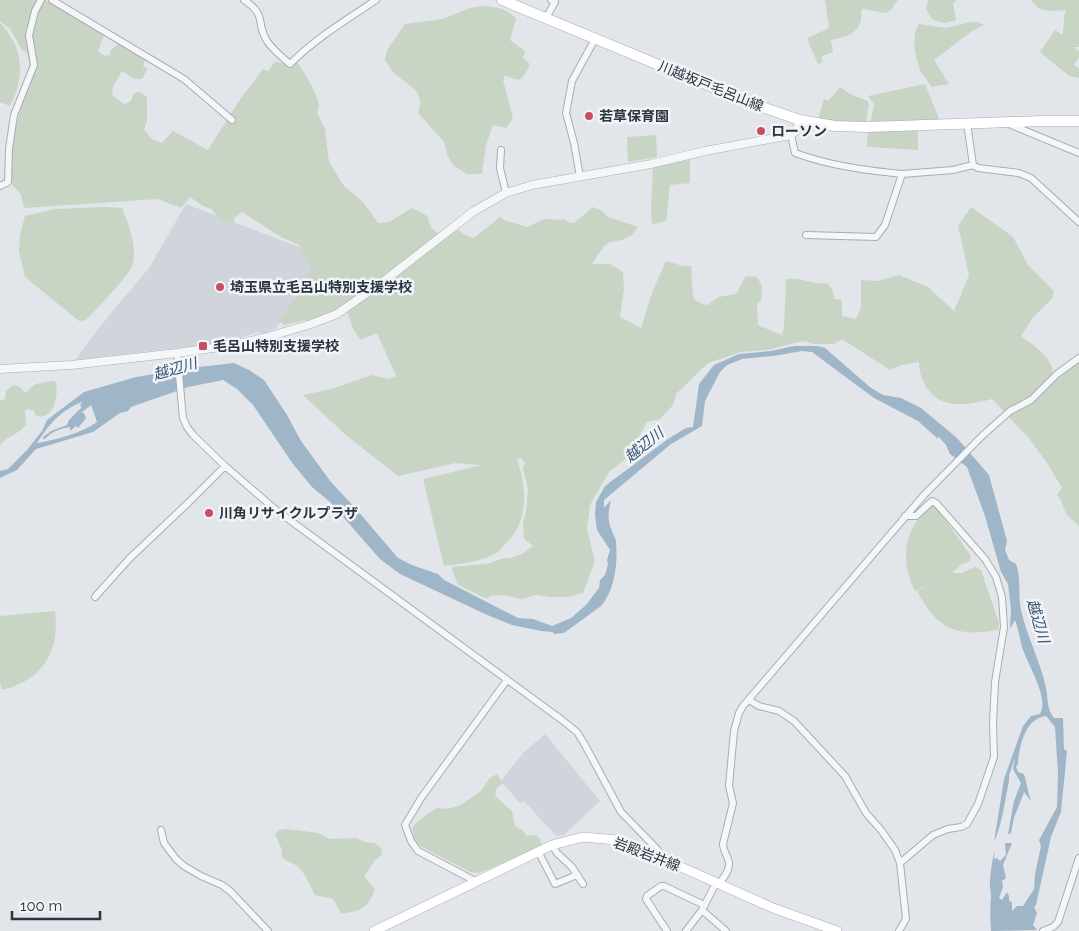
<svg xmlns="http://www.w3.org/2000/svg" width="1079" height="931" viewBox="0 0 1079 931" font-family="Raleway,'Noto Sans JP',sans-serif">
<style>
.built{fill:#d0d5dc}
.green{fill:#c8d4c4}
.water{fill:#9fb5c8;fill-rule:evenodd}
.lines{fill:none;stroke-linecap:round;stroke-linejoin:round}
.minor-casing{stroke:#a7adb4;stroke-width:8}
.tertiary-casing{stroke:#a7adb4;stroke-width:9}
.secondary-casing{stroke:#a7adb4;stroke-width:10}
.primary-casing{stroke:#a2abb5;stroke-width:11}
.minor{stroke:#f5f6f8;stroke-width:6}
.tertiary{stroke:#f5f6f8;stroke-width:8}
.secondary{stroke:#fff;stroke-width:9}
.primary{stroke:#fff;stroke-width:10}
.poi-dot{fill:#ca4d66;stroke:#f2f4f7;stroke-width:2}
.labels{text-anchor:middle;stroke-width:5;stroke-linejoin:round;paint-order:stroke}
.street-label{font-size:14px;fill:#2b3441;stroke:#f2f4f7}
.poi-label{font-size:14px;font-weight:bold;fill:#2b3441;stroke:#f2f4f7;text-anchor:start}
.water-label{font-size:15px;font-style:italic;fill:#365574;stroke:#f2f4f7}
</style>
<rect width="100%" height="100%" fill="#e2e6ea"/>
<path class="built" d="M186,204L307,250L329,266L303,293L276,328L263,334L260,332L242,337L239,340L219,343L75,360L106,319L149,268Z
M545,734L600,801L564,835L556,836L524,801L521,803L518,801L501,781L523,753Z"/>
<path class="green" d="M0,0H45L104,35L98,51L105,56L110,55V51L119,43L145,60L143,67L148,68L142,79H134L122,71L113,87L112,95L124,104L131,101L134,93L140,92L147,97V121L144,130L152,139L162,143L173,131L208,150L239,101L263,69L268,71L275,62L284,63L289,67L297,62C303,69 318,96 319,105C319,107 317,112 317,113L325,129L329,162L344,186L364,203L378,223L389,222L412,208L427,216L431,227L444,239L458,230L467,236L474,238L500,217L506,221L528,227C534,224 541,219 548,219C555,219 559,221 565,219L569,223H574L593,207L602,211L608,217L638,227L632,235L622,240L610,242L604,246L592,264H610L623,272L624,289L620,317L641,328L652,293L666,261L683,266H692C691,273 692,277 692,283C693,297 691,301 707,305L719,297L736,294L746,276L757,277L762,286L761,301L757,304L758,325L782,335L784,328L786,279C800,276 812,285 827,283L833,291L834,299L842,300V316L856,319L861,308V280L878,281L899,275L928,287L954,311L969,275L958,226L971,207L1013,237L1028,265L1054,291L1052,299L1033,317L1021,336C1034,346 1053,357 1053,375L1058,379L1062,376L1069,360L1079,359V526L1066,514L1061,500L1057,495L1062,488L1047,463L1028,437L992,399C967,405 940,411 925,385C921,377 919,371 919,362L901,365L890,370L842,339L834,344H814L803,341L767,350L741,352L708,363L676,394L673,405L660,419L647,422L628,457L609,472L590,505L587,529L595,561L583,593L567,597H550L536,595L522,599L502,595L491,596L487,599L458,585L451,567L487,564L504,558H511L522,554L533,546L524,539L523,522L526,512L528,488L523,469L525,463L521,458L517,459C527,489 530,522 504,545C501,549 497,553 493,555C477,562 460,564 444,566L423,479L482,465L456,463L398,476L346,435L303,395L331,389L372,375L388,379L396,376L377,333L360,340L353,328L344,303L332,314L284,325L279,320L296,298L312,270L299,245L281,237L242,212L235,217L233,224C223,221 217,218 212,209L203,206L190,197L181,208L158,199L24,208L21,195L12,184L11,157L15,131L20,111L28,89L29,62L27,52L22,50L10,29L0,21Z
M825,0H898L891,10L886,13L863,9L861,11C864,32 848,37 831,40L833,52L821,57L823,62L818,64L809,44L808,38L829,28Z
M928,0H957L953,3L956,20L945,23L933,20L926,9Z
M1031,0H1079V47H1073L1079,51V57L1074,65L1079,68V78L1069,76L1040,52L1055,30L1063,35L1064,18L1066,10C1051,11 1041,14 1031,0Z
M483,6C497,7 506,8 516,19L510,40L525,51L523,58L530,64C522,81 522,83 505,75L503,80L513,118L506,128L493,125L486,145L482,174H467L453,165L447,154L444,142L418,113C426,90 408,86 394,73C391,70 388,64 385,60L387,50L405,24L443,19L470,8Z
M970,22H977L984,25L972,31L934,60L949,84L931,87C929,82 925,78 922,74C916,61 910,36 919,24L947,28Z
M0,23C24,47 25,78 10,106L0,102Z
M925,84L940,121L872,123L871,121L874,104L868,96Z
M840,87L850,94L868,101L869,105L866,122L848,123L818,119L824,99L828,101Z
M918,130V150L868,147L867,145L868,131Z
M656,135L657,157L628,162L627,137Z
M690,160V183L670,185L666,221L652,224L651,208L653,167Z
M105,207L122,208C129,226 138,247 132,266C129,275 95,311 86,320L79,321L25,277L19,251L20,235L25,216L55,209Z
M55,381C59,391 56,412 44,416C41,417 38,416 36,416L34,411L28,409L25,411L26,425C19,435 7,435 0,445V401L5,399L6,391L13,385L20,387L24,392H27C35,381 43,383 55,381Z
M933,504L935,505L971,556L969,562L962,564L952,573H962L975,567L981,570L999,623L998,630C956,637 938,630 917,591L940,579L915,591C899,560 904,526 933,504Z
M55,611C60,651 43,680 2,690L0,683V616Z
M497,774L503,783L497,788L495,796L512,811L515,826L523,831L527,836L536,835L540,839L542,846L479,873L470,872L418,845L414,837L412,828C418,819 428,814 437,808L447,809L459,806L480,792L490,778Z
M287,829L318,833L330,839L357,838L365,842L375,843L381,848L382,855L376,859L364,876L375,889C369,907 359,913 341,913L333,899L315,895C310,886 305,872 297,866C291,862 289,863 282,857V850L275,834L279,830Z"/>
<path class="water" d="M794,346H817L825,348L871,388L883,395L901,398L921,408L957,438L989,475L1007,541L1005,550L1009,560L1016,564C1022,580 1017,598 1022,614C1028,639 1041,663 1046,688C1048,699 1047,710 1054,718H1063L1064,749L1067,751L1061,812L1051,837L1036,905L1034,907L1037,913L1033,925L1037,930L991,931C990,917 990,910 991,896C991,891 989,885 990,880C991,870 992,860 995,850L994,859L997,858L1000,861L1006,855L1005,843H1012L1003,865L1006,878L1002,881L1003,887L999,898L1002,900L1007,892L1009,896V901L1012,902V911L1017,906H1023L1034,889L1035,874L1041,846L1039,840L1057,807L1058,773L1055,727L1046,716C1025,718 1019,747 1018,764L1016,766L1018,772L1024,774C1027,784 1028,792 1031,801L1024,792L1014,818L1011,833L1008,834L1014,801L1021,783L1013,769L1015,757L1009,776V781C1005,800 1002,825 994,842L1004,779L1023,726L1031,716L1040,714C1050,696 1025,662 1021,643C1019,634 1018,628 1015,620L1010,629L1011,609L1008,584L1001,572L985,516L967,467L950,454L946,445L938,436V439L918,421L874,398L812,352L802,351L773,356L742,359L727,365L720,372L705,401L702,426L671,444L604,500V508L611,500C608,512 607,520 612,531C613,535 616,538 616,542C618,562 615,590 601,606L564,633L554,634L553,632L541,631L512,625L485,614L400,574L380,559L330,502L312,487L293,464L253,405L237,389L223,380L188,387L131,407L128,411L120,413L93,432L36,449L17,470L0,478V471L8,469L27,450L42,431L47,420L84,392L136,377L199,367L234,363L249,370L264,380L287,415L301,441L331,482L357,510L398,558L412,565L438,574L444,580L518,618L533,619L552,626L571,618L586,605L599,588L600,580L605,575L608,564L607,560L610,550L597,530L595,515L596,502L605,486L668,439L686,428L693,427L699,384L714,365L739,354L771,351ZM82,402L80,406L82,407L69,420L67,425L51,431L42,438L45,439C52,431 60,429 70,427V431L76,426L78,428L86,418L84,413H81L91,405L97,422C82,433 55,440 37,443C48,425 61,410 82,402Z"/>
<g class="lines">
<g class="minor-casing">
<path id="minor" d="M52,0L184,79L232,120
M244,0C268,16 255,22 267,41C272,49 282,57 290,64C316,38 346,20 376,0
M546,18L555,2L551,0
M967,123L973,165
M1009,124L1079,153
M791,135L795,153C831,166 864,170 902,174L885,225L876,237L806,235
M501,150L500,168L506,193
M902,174L953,170L973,165L978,168L1019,173L1031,178L1079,222
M580,177L574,143L566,113L572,81L595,39
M0,186L8,182L9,149L14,115L34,65L29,35L35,11L41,0
M177,353L183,418L187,427L193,435L225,466L276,510L562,720L577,732L585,745L621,812L657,849L663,858
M95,597L129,559L189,502L225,466
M749,700L759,706L779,711L794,721L845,776L866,813L881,830L895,850L900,863L906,919L899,931
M161,830L164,843L176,859L184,866L201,876L222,885L230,891L268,931
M552,845L557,853L572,867L583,884
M538,851L555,884L577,875
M900,863L933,835L948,829L961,827L967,824L978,804L994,757L993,723L995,682L1004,627L1002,597L996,577L985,559L936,503L932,501L916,516H905
M477,882L418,851L411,841L405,825L421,798L507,680
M719,884C724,877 732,868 728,859C726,853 723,850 723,844L733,803L729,786L734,731L739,713L743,706L924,495L982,436L1010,411L1031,400L1057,374L1079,358
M702,910L726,931
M667,931L646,899L647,896L661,886H664L704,905
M686,931L702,910L716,883
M1043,931L1053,927L1058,922L1079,858"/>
</g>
<g class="tertiary-casing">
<path id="tertiary" d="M0,369L71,365L177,353L227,346L264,338L311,324L337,314L384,281L474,211L506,193L532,185L651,164L705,151L791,135L796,131L800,120"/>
</g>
<g class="secondary-casing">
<path id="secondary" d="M374,931L552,845L583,837L617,840L643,850L773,908L837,931"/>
</g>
<g class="primary-casing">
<path id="primary" d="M502,0L753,104L800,120L835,126L868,127L1043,121H1079"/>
</g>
<use href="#minor" class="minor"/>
<use href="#tertiary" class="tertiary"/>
<use href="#secondary" class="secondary"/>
<use href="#primary" class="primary"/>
</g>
<g class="poi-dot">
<circle cx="589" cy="116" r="5"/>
<circle cx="761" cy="131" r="5"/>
<circle cx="220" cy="287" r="5"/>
<rect x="198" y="341" width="10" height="10" rx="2.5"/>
<circle cx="209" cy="513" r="5"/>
</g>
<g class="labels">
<g class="street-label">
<text transform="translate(711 86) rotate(22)" y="5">川越坂戸毛呂山線</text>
<text transform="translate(647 854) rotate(21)" y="5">岩殿岩井線</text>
</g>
<g class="poi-label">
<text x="599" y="121">若草保育園</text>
<text x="771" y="136">ローソン</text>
<text x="230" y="292">埼玉県立毛呂山特別支援学校</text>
<text x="213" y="351">毛呂山特別支援学校</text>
<text x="219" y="518">川角リサイクルプラザ</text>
</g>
<g class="water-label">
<text transform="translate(175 369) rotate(-16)" y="5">越辺川</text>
<text transform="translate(644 445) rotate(-39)" y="5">越辺川</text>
<text transform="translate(1038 621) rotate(74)" y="5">越辺川</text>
</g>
</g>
<path d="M12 911v8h88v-8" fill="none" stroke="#2b3441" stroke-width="2.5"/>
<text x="20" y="911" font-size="15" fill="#2b3441" stroke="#f2f4f7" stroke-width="4" paint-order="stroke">100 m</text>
</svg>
